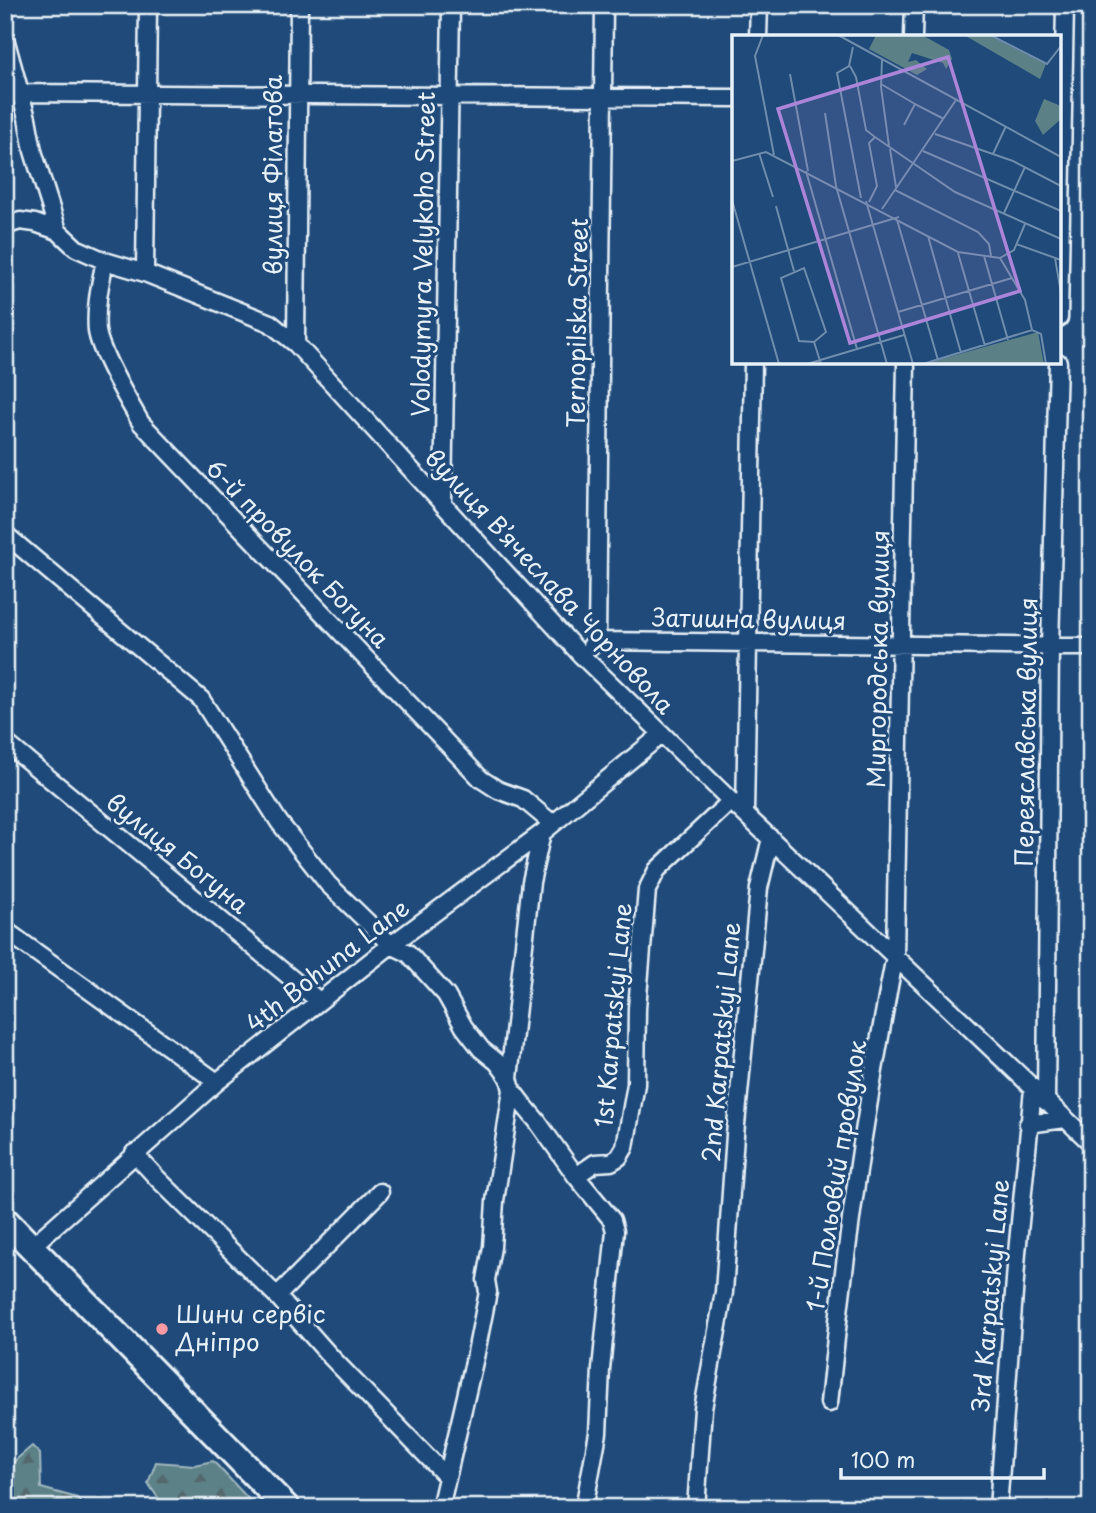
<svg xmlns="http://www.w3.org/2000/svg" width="1096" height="1513" viewBox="0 0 1096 1513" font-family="'Playpen Sans',sans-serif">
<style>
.forest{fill:url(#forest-firs);stroke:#a2b9c0;stroke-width:2}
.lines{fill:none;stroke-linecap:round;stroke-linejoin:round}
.minor-casing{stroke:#e8f1f8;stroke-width:21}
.primary-casing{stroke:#e8f1f8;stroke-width:30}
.minor{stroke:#1f4a7a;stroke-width:16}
.primary{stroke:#1f4a7a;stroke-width:24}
.poi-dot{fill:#ff9aa2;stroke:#1f4a7a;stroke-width:2.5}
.labels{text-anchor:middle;stroke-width:6;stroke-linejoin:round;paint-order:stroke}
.street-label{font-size:24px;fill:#e8f1f8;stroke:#1f4a7a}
.poi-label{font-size:24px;fill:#e8f1f8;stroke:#1f4a7a;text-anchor:start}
.inset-road{fill:none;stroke:#6f8dac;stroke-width:2}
.view{fill:#ac85d9;fill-opacity:0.15;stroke:#ac85d9;stroke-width:3.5}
.inset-edge{fill:none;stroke:#e8f1f8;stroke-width:3.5}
</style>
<defs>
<pattern id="forest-firs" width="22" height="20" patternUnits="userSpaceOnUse" patternTransform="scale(1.75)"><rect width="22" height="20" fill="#5b8187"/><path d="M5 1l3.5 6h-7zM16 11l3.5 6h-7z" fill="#52676c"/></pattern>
</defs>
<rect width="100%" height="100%" fill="#1f4a7a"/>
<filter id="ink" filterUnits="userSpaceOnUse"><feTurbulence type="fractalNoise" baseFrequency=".0143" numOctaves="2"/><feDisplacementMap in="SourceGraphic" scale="14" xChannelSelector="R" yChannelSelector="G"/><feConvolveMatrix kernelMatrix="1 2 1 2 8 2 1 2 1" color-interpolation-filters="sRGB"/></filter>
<g filter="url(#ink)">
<path class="forest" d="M32,1446L40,1454L41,1488L77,1498L85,1508H5V1469Z
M213,1461L257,1508H165L148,1483L156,1462L194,1465Z"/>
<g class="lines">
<g class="minor-casing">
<path id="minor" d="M758,37L759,5
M913,37L914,5
M5,38L27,118L33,151L58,231
M21,93L734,98
M5,226L20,221L35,223L58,231L76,248L105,261L145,273L270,323L296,344L581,655L731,801L1091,1143
M105,261C100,284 95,307 97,331C100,353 129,402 141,423L481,779L498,790L523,799L553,824
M145,273L148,5
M1059,318L1065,5
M296,344L299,5
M443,503L451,5
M5,534L201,699L279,822L328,884L391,945L408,953L446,995L464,1027L481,1049L497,1062L509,1078L512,1090L521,1102L537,1121L576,1176
M597,641L604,5
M591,646L597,641L1091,647
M5,742L319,1001
M745,814L753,362
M5,930L217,1082
M509,1078L531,882L542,833
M1046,1102L1050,646L1058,362
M1028,1124L1065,1119
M134,1153L158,1179L277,1296L380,1192
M32,1246L217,1082L391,945L542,833L662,734
M277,1296L331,1357L447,1477
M829,1403C844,1254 866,1103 895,956L906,362
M440,1508L476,1353L488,1292L486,1280L492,1247L495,1201L512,1090
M584,1508L598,1433L601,1369L615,1231L612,1220L576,1176L595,1163L611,1162L619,1157L625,1147L636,1084L637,1008L647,890L657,870L731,801
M696,1508L703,1409L724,1292L735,1135L759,888L771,838
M998,1508L1017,1253L1033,1089"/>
</g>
<g class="primary-casing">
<path id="primary" d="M5,1220L287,1508"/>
</g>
<use href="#minor" class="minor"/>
<use href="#primary" class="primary"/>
</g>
</g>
<circle class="poi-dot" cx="162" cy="1329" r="7"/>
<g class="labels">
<g class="street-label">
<text transform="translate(274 175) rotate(-90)" y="8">вулиця Філатова</text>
<text transform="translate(424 254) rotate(-89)" y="8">Volodymyra Velykoho Street</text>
<text transform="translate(578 323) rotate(-89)" y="8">Ternopilska Street</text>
<text transform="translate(297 554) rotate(46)" y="8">6-й провулок Богуна</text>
<text transform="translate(549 582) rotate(47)" y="8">вулиця Вʼячеслава Чорновола</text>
<text transform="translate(749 620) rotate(1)" y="8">Затишна вулиця</text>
<text transform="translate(879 659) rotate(-89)" y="8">Миргородська вулиця</text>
<text transform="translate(1027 732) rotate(-89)" y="8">Переяславська вулиця</text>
<text transform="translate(177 854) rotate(39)" y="8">вулиця Богуна</text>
<text transform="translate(328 966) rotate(-38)" y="8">4th Bohuna Lane</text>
<text transform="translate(614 1015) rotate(-85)" y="8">1st Karpatskyi Lane</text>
<text transform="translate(722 1042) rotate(-85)" y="8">2nd Karpatskyi Lane</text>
<text transform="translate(837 1176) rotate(-81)" y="8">1-й Польовий провулок</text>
<text transform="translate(991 1296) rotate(-85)" y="8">3rd Karpatskyi Lane</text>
</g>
<g class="poi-label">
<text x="176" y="1323">Шини сервіс<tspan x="176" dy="28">Дніпро</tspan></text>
</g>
</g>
<g transform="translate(732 35)">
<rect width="329" height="329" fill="#1f4a7a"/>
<path d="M144,0H190L217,15L220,24L214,34L211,28L180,18L176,27L184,25L195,34L185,40L137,14ZM232,0H256L314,29L308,44ZM312,64L329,71V84L311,100L303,86Z" fill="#5b8187"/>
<path d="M306,297L312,329H192Z" fill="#5b8187"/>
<path class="inset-road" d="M31,0L23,21L42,120M106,0L329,122M258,0L315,29L329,11M121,12L117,31L105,38L129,163M150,25L149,52L157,111M118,31L124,42L134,95L143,102L137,108L145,151L137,167M58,39L76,136M149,49L183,69M93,78L104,151L155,329M172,90L183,69L212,84M203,99L281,126L329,151M143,102L223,157L329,204M158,114L164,152M191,116L329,176M27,118L41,162M261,119L274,91M0,126L34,117L226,217L268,223M74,136L125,314M163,155L246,197L257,209L259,221M0,165L47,329M134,166L181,329M44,171L62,236M150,174L224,65M272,178L293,132M165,185L206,325M196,201L229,318M284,209L329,225M226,218L253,311M252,221L276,305M268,223L293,265L300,295M268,223L282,215L293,189M323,223L329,258M0,232L167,182M72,233L94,297L82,307L67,306L49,243ZM166,277L280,243M82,307L89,329M75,329L172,300M191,329L300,295L309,299L314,329"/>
<path class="view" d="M216,22L288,256L118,308L46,74Z"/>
<rect width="329" height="329" class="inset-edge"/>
</g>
<rect width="1096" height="1513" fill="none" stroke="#1f4a7a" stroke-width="28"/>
<rect x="14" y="14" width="1068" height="1485" fill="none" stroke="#e8f1f8" stroke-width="2.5" filter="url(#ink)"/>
<path d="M841 1468v10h203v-10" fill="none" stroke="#e8f1f8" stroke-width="3.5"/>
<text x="851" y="1468" font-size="21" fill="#e8f1f8" stroke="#1f4a7a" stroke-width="5" paint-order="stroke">100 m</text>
</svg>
